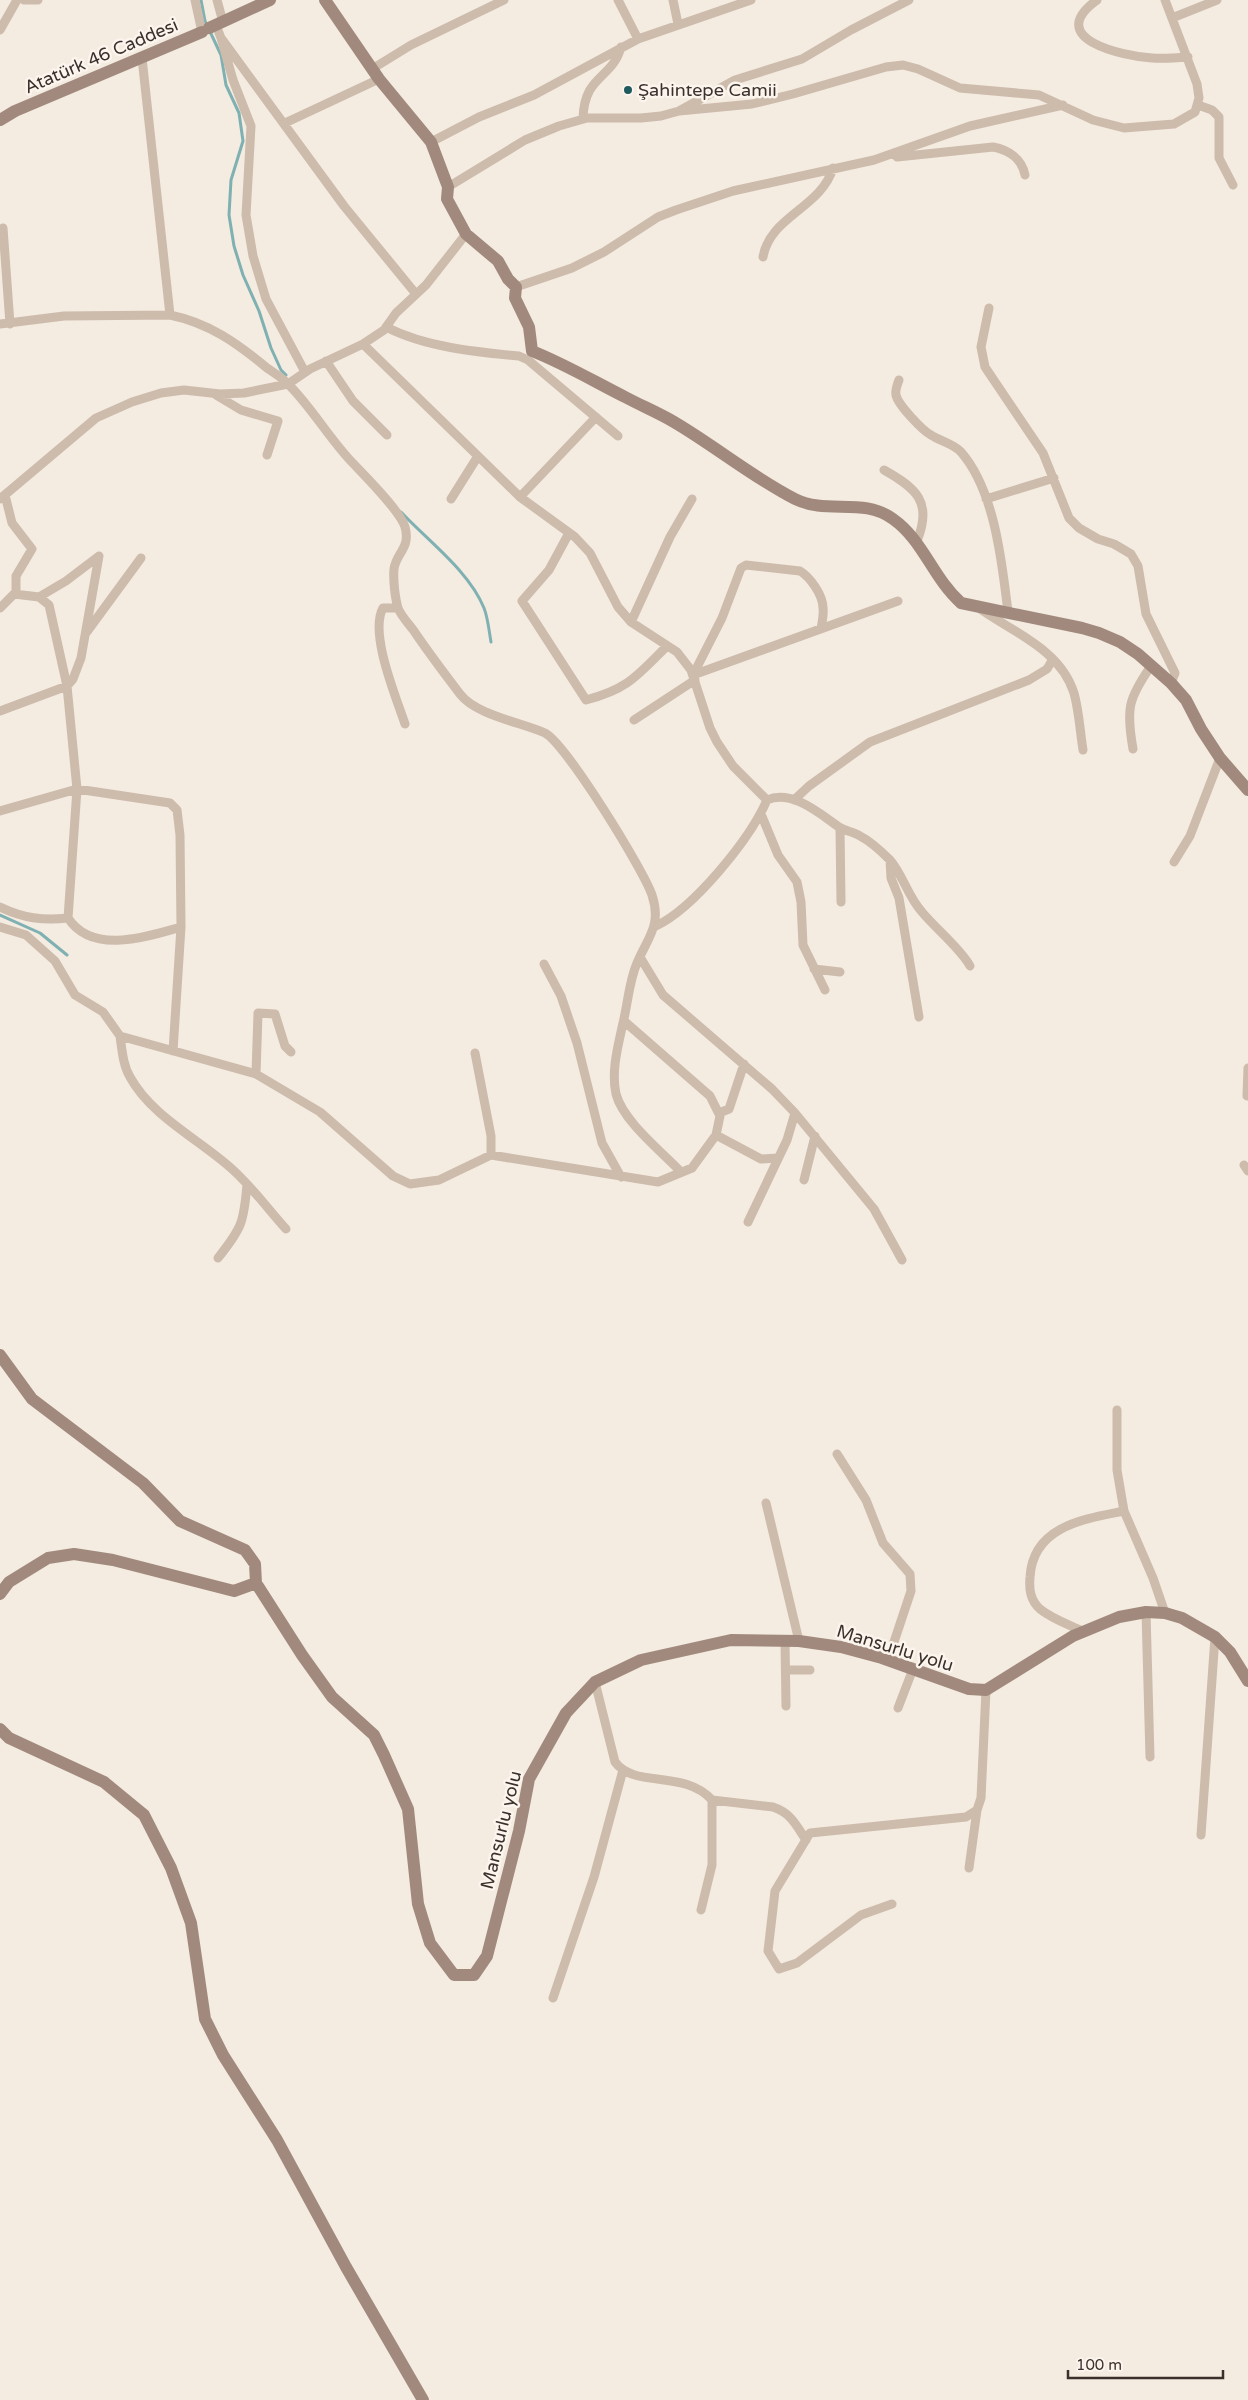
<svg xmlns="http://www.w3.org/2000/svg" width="1248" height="2400" viewBox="0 0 1248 2400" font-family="'Varela Round',sans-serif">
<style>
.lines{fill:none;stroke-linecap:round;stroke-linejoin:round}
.stream{stroke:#7fb0b2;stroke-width:3}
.street{stroke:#cdbbac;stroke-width:9}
.secondary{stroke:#a18a7d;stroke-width:12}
.poi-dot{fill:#1f5a5e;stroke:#fbf5ee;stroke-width:2}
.labels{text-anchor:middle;stroke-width:5;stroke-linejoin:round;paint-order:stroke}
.street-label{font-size:18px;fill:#3b302b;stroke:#fbf5ee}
.poi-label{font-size:18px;fill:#3b302b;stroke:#fbf5ee;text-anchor:start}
</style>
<rect width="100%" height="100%" fill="#f4ebe1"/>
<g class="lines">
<path class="stream" d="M201,0L205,21L221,55L226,85L239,113L243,141L231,180L229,215L234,246L243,275L259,311L271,348L281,370L286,375
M401,512C428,541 469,571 484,608C488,618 489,631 491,642
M0,915L40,933L67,955"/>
<path class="street" d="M24,0H38
M195,0L202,32L207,30
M217,0L223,22
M618,0L638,39
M673,0L678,24
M1097,0C1043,39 1123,56 1152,58C1164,59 1176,58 1188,57
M1172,18L1217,0
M216,25L221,38L344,206L416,294
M0,30L17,0
M221,38L233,80L251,126L246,215L253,256L266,299L305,372
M372,69L411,45L504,0
M1198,105L1212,110L1219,117V158L1233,185
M679,111L752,104L793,94L886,67L903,65L918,69L960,88L1039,95L1093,120L1124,128L1174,124L1195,112L1199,98L1197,84L1165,0
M583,119C584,74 612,80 621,47
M285,123L379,79
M431,142L479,117L534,95L638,39L751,0
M897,157L993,147C1009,150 1022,159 1025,175
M448,187L525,140L559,126L587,118H641L661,116L679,111L735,80L802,59L851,30L909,0
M3,228L10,324
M763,257C770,216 821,208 833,168
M516,287L572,268L604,252L658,217L676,210L733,191L874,160L970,126L1063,105
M989,308L981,347L985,367L1043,453L1069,518L1079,528L1098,539L1114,544L1131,554L1138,566L1146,614L1175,673L1171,683
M170,315C209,323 237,343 267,368C274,373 283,378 289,385C311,407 327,435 349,459C362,473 400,510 405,527C411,548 396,553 394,569C393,579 395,598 398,608C401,616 409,624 414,631C428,652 444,673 460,694C476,715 520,722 545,733C566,744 643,869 652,895C662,925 648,937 637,963C629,981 628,1003 623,1023C618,1046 611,1071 616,1094C623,1121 661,1151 680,1171
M0,324L64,316L170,315L142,58
M386,327C425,347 475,352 519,356L528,360L618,436
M363,344L520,497L575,537L590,553L618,607L631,622L677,652L691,670L710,728L717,742L733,766L767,800C750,839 694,908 656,926
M326,361L353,401L387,435
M899,380C897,385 895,390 896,395C898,405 923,431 931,435C940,441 954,444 961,452C995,491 1002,563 1008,612
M216,395L241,410L278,421L267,455
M884,470C916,488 933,502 917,541
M520,497L596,417
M0,499L96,418L132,402L161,393L184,390L220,394L244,393L288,384L310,369L363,344L384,330L396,313L426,285L466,234
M451,499L478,456
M986,499L1054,478
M569,533L549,570L522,601L586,700C628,689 637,676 667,646
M14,594L39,597L49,605L67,686L77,789L68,918
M39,597L66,581L99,556
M0,608L16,592V576L32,549L12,523L5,495
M398,608H383C369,633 396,697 405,724
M979,608C1014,633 1060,649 1074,693C1079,711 1080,731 1083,750
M631,622L670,537L692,499
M821,629C822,622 824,615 823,608C823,595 810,577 800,571L746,565L741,568L722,618L693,675L898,601
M86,633L141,558
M0,711L67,686L73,679L81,658L99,556
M634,720L695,680
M1133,749C1126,709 1128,699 1151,666
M767,800C792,789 820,814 839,827C845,831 854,832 860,836C870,841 882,852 890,860C903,875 908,897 922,912C936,929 961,949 970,966
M794,800L809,786L870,742L1029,680L1047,669L1053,659
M0,811L77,789L170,803L177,810L180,835L181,927C146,937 92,955 68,918C43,921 23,918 0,907
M761,814L778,855L797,882L801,902L803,945L825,990
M840,828L841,902
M890,860L891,878L899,898L919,1017
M1174,862L1190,836L1220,758
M0,927L26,935L55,961L75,995L103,1012L120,1036L256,1074L320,1112L393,1176L410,1184L439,1180L491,1155L658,1182L692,1168L716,1135L720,1116L710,1096L624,1021
M640,957L663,995L772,1089L795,1113L874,1209L902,1260
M544,964L561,996L577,1043L602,1143L621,1177
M814,969L840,972
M120,1036C122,1050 123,1065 130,1077C152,1117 199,1139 232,1169C252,1187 268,1209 286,1229
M173,1051L181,927
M475,1053L491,1136V1155
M256,1074L258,1013L275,1014L285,1046L291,1052
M1247,1096L1248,1068
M719,1113L729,1109L744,1064
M716,1135L761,1159L778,1158
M1244,1165L1248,1171
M804,1180L815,1136
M748,1222L787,1140L795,1113
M218,1258C242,1228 244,1222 247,1184
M1117,1410V1470L1124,1511L1153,1578L1165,1613
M837,1454L866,1500L883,1543L910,1574L911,1591L888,1660
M766,1503L799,1641
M1146,1612L1150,1757
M1084,1632C1070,1625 1052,1619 1040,1609C1030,1600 1029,1589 1030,1577C1033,1526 1084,1519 1124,1511
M785,1641L786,1706
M787,1670H810
M595,1682L615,1762C635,1789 684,1769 712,1800V1865L701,1910
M898,1708L913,1669
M712,1800L773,1807C791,1813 796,1825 806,1840
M1201,1835L1215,1637
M969,1868L977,1810
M892,1904L861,1915L797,1963L779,1969L768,1951L775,1891L810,1833L966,1817L977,1810L981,1798L986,1690
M553,1998L594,1877L623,1770"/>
<path class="secondary" d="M325,0L379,79L431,142L448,187L447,199L466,234L498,261L508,279L516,287L515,298L529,327L532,351C565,364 595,382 627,398C642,406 659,413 674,422C715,446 752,477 795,499C827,515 863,497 893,519C923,540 933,578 961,603L1082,628L1099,633L1120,642L1138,654L1171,683L1186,700L1201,729L1220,758L1248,790
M209,28L270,0
M0,120L15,111L202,32
M0,1355L32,1399L143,1483L180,1521L245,1550L255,1564L256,1583L234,1591L113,1560L74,1554L48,1558L9,1582L0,1594
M256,1583L302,1655L332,1697L374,1735L384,1755L408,1809L418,1904L430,1943L454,1975H474L487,1956L519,1831L529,1779L566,1713L595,1682L641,1660L731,1640L799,1641L841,1647L882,1658L969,1689L986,1690L1073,1636L1119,1617L1146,1612L1165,1613L1182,1618L1215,1637L1230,1652L1248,1681
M0,1729L9,1738L104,1782L144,1815L171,1868L191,1923L205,2019L223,2055L277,2140L346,2267L423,2400"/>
</g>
<circle class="poi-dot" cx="628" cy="90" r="5"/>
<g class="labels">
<g class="street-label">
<text transform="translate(101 56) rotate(-23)" y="6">Atatürk 46 Caddesi</text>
<text transform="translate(895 1648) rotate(17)" y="6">Mansurlu yolu</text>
<text transform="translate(501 1830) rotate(-76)" y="6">Mansurlu yolu</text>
</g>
<g class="poi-label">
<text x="638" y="96">Şahintepe Camii</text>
</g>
</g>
<path d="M1068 2370v8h155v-8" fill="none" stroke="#3b302b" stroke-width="2.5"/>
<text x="1076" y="2370" font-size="15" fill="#3b302b" stroke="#fbf5ee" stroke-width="4" paint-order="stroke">100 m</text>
</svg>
